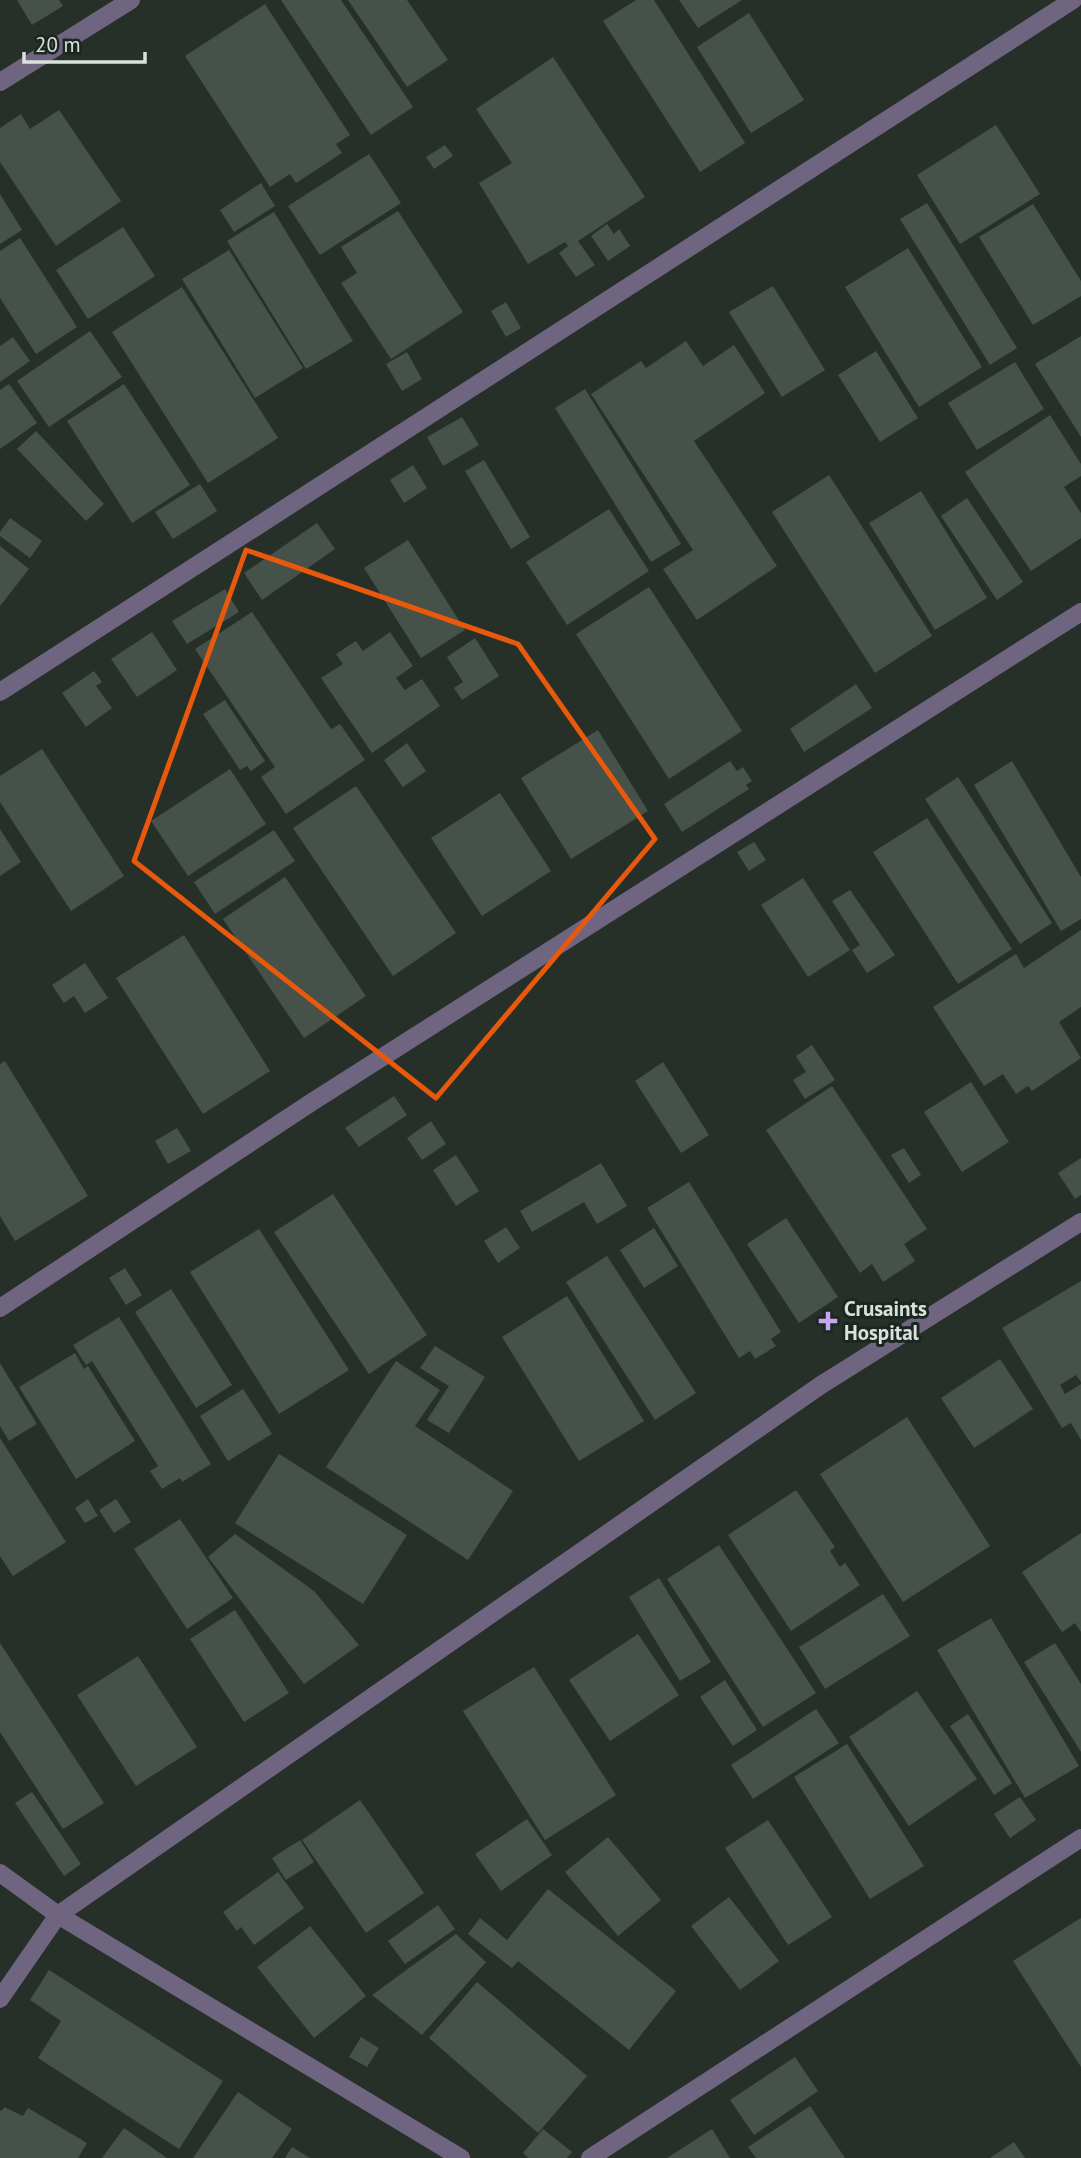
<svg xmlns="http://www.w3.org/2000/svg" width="1081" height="2158" viewBox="0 0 1081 2158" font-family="'PT Sans',sans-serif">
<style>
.building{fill:#455149}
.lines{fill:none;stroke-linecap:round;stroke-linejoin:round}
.minor{stroke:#706580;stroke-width:18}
.marked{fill:none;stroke:#e8590c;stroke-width:5;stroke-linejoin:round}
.poi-dot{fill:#c6a6f0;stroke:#1c2620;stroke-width:2.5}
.labels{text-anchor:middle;stroke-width:6;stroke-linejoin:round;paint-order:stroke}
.poi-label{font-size:21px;font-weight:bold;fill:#dae1dc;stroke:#1c2620;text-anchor:start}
</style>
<rect width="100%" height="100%" fill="#263029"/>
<path class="building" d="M17,0H59L63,6L32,25Z
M281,0H341L413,107L371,135Z
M348,0H407L448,60L407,87Z
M636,0H654L745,143L700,172L603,21Z
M679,0H742L698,28Z
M265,4L350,135L336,144L342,153L296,183L290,174L270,187L185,56Z
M749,13L804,100L751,133L697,47Z
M553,57L645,197L578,241L595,265L576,277L559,253L568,246L565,242L528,264L479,183L512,163L476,109Z
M59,110L121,201L56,246L0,162V128L21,114L30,129Z
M996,125L1040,194L960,244L917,175Z
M445,145L453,156L434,169L426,157Z
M369,154L401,203L320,255L288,206Z
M261,183L275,206L234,232L220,210Z
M0,194L22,230L0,244Z
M927,203L1017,348L990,365L900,219Z
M1033,204L1081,281V296L1033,325L979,237Z
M398,211L463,312L391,359L341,283L357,273L341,247Z
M274,212L353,341L306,369L227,241Z
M607,224L614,234L619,229L630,246L608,261L591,236Z
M123,227L155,276L88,319L56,270Z
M20,238L77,327L36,354L0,298V251Z
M908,248L982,367L919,407L845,287Z
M229,250L303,368L255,398L182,279Z
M773,286L825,370L782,397L729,312Z
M182,287L278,438L208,483L112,332Z
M506,302L521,328L506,337L491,311Z
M90,331L122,377L49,427L17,381Z
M1081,336V437L1035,364Z
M13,337L30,361L0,382V346Z
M686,341L703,366L734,345L765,393L694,441L777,566L697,620L663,569L693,550L591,394L641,361L646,368Z
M876,351L918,418L880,442L838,375Z
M407,352L422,379L402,391L386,364Z
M1015,362L1044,409L977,450L948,403Z
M9,384L37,423L0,449V390Z
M124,384L190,485L132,523L67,421Z
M585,389L681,544L651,562L555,408Z
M1050,415L1081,464V476L1064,487L1081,513V538L1031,571L965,472Z
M462,417L479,445L443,466L427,437Z
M36,431L104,504L86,521L17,449Z
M484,460L530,537L511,549L465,471Z
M413,465L427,488L404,503L390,480Z
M829,475L932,636L875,673L772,512Z
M200,484L217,511L173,539L155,512Z
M921,491L987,598L935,630L869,523Z
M967,498L1023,582L997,600L941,516Z
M609,509L649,571L567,625L526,562Z
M10,518L42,541L30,558L0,536V532Z
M317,523L335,549L262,600L244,573Z
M408,540L465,630L421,658L364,568Z
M0,546L29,569L0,606Z
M649,587L742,731L669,779L576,634Z
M225,589L239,612L187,644L172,621Z
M252,612L331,729L340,724L365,760L286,814L261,777L275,767L195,649Z
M152,632L177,670L137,697L111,659Z
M390,632L413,666L396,678L405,690L422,679L440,706L372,753L321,678L343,664L336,654L356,641L363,651Z
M475,638L499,676L462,700L454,688L463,682L447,657Z
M94,671L102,682L96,686L112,708L86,727L62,693Z
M856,684L872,708L804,752L790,729Z
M225,700L265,761L251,771L247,766L240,770L203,714Z
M598,730L648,811L571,859L521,778Z
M407,743L426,771L403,787L384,760Z
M42,749L124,876L71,911L0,802V776Z
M730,761L737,771L743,767L752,781L746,785L749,789L682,832L664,804Z
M1012,761L1081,877V919L1061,931L974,785Z
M230,769L266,824L188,876L151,821Z
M958,777L1052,923L1020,944L925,799Z
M356,786L456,933L393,976L293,828Z
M500,793L551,871L482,916L431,838Z
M927,818L1012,949L958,984L873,852Z
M0,829L21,862L0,876Z
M274,830L295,861L215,914L194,882Z
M754,842L766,860L749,871L737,852Z
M285,877L366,996L304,1038L223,919Z
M803,878L850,950L808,977L761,905Z
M850,890L895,955L867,973L852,950L860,945L832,901Z
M1081,930V1007L1059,1022L1081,1058L1032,1091L1028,1086L1016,1094L1003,1074L984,1086L933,1007L1016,954L1024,968Z
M184,935L270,1071L203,1114L116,978Z
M85,963L108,998L85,1013L74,996L64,1003L52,985Z
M812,1045L835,1080L805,1099L793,1080L806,1072L796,1056Z
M5,1061L88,1196L15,1241L0,1216V1064Z
M663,1062L709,1135L681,1153L635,1081Z
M971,1082L1009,1142L962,1172L924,1112Z
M832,1086L927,1229L904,1244L915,1261L883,1282L872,1264L860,1273L766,1130Z
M394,1096L407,1115L359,1147L345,1128Z
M431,1121L446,1144L422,1160L407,1138Z
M177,1128L191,1151L168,1164L155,1141Z
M904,1148L921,1175L909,1183L891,1155Z
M456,1155L479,1191L456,1206L433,1170Z
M1081,1158V1195L1075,1199L1058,1173Z
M601,1163L627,1206L597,1224L584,1202L532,1232L520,1211Z
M689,1182L781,1332L771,1339L776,1346L755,1359L750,1351L739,1358L647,1208Z
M333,1194L427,1335L369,1374L274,1232Z
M786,1218L838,1297L799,1323L747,1244Z
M506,1227L520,1248L498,1263L484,1241Z
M654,1228L678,1266L644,1288L620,1250Z
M259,1229L349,1370L279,1414L190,1272Z
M607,1256L696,1393L655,1420L566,1282Z
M125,1268L142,1295L126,1305L109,1278Z
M1081,1281V1382L1076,1375L1060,1385L1065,1394L1081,1384V1440L1071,1423L1062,1428L1002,1328Z
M171,1289L232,1385L196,1408L135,1312Z
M567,1296L644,1421L579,1461L502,1337Z
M119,1317L211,1464L182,1482L180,1478L162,1489L150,1471L158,1466L92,1361L86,1365L73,1345Z
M435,1346L485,1377L449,1433L427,1420L449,1386L420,1368Z
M75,1353L84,1369L88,1366L135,1441L76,1479L19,1387Z
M1000,1359L1033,1409L974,1448L941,1398Z
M396,1361L440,1390L415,1426L513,1491L468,1560L326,1467Z
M0,1363L37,1424L9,1441L0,1426Z
M243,1389L272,1434L228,1461L200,1416Z
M907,1417L990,1546L903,1602L820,1474Z
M0,1438L66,1542L13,1576L0,1556Z
M279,1454L407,1535L363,1604L235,1523Z
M796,1490L835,1547L830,1551L840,1567L845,1563L860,1585L791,1631L728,1535Z
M88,1499L98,1516L85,1523L75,1508Z
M116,1499L131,1522L114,1533L99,1510Z
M180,1519L233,1598L187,1629L134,1549Z
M1081,1533V1632L1075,1623L1062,1632L1022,1572Z
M235,1534L314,1591L359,1645L304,1684L208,1557Z
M719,1545L816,1693L763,1727L667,1579Z
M659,1578L711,1662L680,1681L629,1597Z
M883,1594L910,1636L825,1689L799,1647Z
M235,1610L289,1693L244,1722L190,1639Z
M991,1618L1079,1766L1025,1798L937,1650Z
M638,1634L679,1695L610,1741L569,1680Z
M0,1643L104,1803L63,1829L0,1732Z
M1055,1643L1081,1684V1752L1024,1662Z
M138,1656L197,1747L136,1786L77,1695Z
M534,1667L616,1795L545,1840L463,1711Z
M725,1680L757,1730L733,1746L700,1697Z
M917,1691L977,1779L909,1826L849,1737Z
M816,1709L839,1743L753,1799L731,1765Z
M968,1714L1012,1783L994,1795L950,1726Z
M847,1744L924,1866L870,1899L794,1777Z
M32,1792L81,1864L64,1876L15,1803Z
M1020,1797L1036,1820L1010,1838L994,1814Z
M360,1800L424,1893L366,1933L302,1840Z
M527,1819L552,1855L501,1891L475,1854Z
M768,1820L832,1917L788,1945L725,1848Z
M608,1837L661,1900L618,1936L565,1872Z
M300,1840L314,1862L286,1880L272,1858Z
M278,1872L304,1908L254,1945L241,1927L237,1931L223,1912Z
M548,1889L676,1991L629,2050L518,1961L512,1968L468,1934L480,1918L507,1940Z
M729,1897L779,1961L740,1990L691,1926Z
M438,1905L455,1929L405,1964L388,1941Z
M1081,1918V2067L1013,1961Z
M310,1926L366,1996L314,2038L257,1967Z
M456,1934L486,1962L422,2035L372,1995Z
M49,1970L223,2081L179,2149L38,2058L61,2021L30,2000Z
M477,1982L587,2076L538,2133L429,2038Z
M361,2037L379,2048L367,2067L349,2057Z
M795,2057L818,2091L754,2135L730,2100Z
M238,2092L292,2129L272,2158H193Z
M810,2106L845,2158H756L748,2147Z
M4,2107L23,2116L28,2108L87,2143L78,2158H0V2110L2,2111Z
M124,2128L167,2158H102Z
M543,2129L572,2152L567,2158H528L523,2153Z
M712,2129L730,2158H667Z
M1014,2142L1025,2158H990Z
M292,2147L310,2158H285Z"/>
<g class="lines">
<path class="minor" d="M0,82L131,0
M0,692L1073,0
M0,1308L312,1102L1081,612
M0,1873L58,1915L461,2158
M0,1999L58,1915L821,1385L1081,1222
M590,2158L1081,1838"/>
</g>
<path class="marked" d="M246,550L518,644L655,839L436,1098L134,861Z"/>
<path class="poi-dot" d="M824.5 1310.5h7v7h7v7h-7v7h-7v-7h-7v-7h7z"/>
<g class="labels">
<g class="poi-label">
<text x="844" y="1316">Crusaints<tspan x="844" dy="24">Hospital</tspan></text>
</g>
</g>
<path d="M24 52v10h121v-10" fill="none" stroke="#dae1dc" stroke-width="3.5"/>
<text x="35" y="52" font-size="21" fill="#dae1dc" stroke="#1c2620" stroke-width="5" paint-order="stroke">20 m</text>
</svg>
